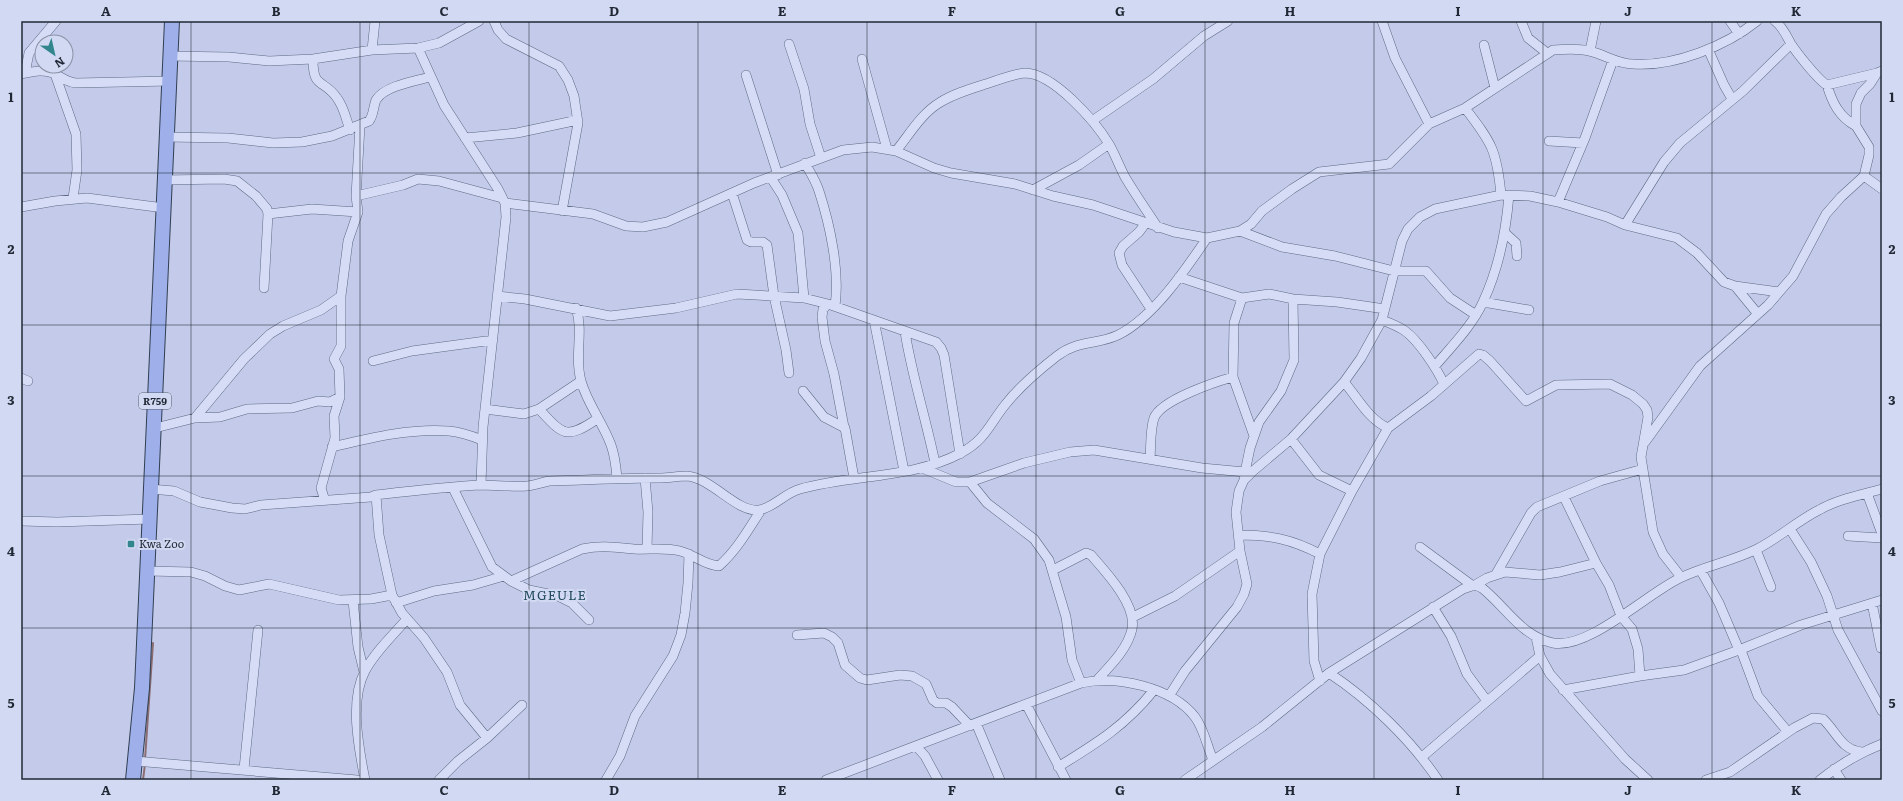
<svg xmlns="http://www.w3.org/2000/svg" width="1903" height="801" viewBox="0 0 1903 801" font-family="Literata,serif">
<style>
.lines{fill:none;stroke-linecap:round;stroke-linejoin:round}
.stream{stroke:#8b6d71;stroke-width:2}
.minor-casing{stroke:#5c6a83;stroke-width:10}
.primary-casing{stroke:#303e51;stroke-width:16}
.minor{stroke:#d6dcf6;stroke-width:9}
.primary{stroke:#9eafea;stroke-width:14}
.grid{fill:none;stroke:#1f2834;stroke-width:1;stroke-opacity:0.55}
.poi-dot{fill:#31858d;stroke:#d2d9f2;stroke-width:1.5}
.labels{text-anchor:middle;stroke-width:4;stroke-linejoin:round;paint-order:stroke}
.shield{fill:#d2d9f2;stroke:#555d6d;stroke-width:1}
.shield-label{font-size:10px;font-weight:bold;fill:#1f2834}
.poi-label{font-size:11px;fill:#1f2834;stroke:#d2d9f2;text-anchor:start}
.quarter-label{font-size:13px;letter-spacing:1px;fill:#224b5d;stroke:#d2d9f2}
.neatline{fill:none;stroke:#1f2834;stroke-width:1.5}
.grid-label{font-size:13px;text-anchor:middle;font-weight:bold;fill:#1f2834}
</style>
<rect width="100%" height="100%" fill="#c4cbea"/>
<g class="lines">
<path class="stream" d="M145,759L153,643
M143,780L145,764"/>
<g class="minor-casing">
<path id="minor" d="M494,21L498,30L506,39L559,66L568,80L574,96L578,123L562,211
M1382,21L1395,58L1429,124
M1521,21L1528,38L1547,53
M1730,21L1739,34
M1775,21C1783,27 1786,35 1791,44C1797,53 1818,80 1827,85L1877,73
M789,44L804,89L810,124L821,158
M1484,45L1495,88
M418,48L444,105L498,189L505,203L506,217L483,427L481,485
M1708,49L1724,85L1732,99
M372,50L375,21
M1590,51L1596,21
M170,56L229,57L269,61L313,59L372,50L418,48L439,43L479,21
M313,59C313,90 323,78 337,98C344,107 346,119 350,130
M862,59L887,149
M25,73L29,53L56,21
M21,74C32,72 42,69 53,73C62,77 66,82 76,83L170,81
M55,74L76,134L77,170L73,198
M746,75L778,175
M1827,85C1832,102 1839,117 1856,126
M1465,108C1492,143 1497,151 1501,195
M1092,121L1153,79L1204,36L1228,21
M166,137L228,138L273,143L302,142L332,136L369,121C374,115 373,107 376,100C384,86 415,81 430,77
M465,138L517,133L578,120
M1549,141L1583,143
M896,151C909,135 921,114 939,103C953,94 970,89 986,84C998,80 1013,74 1025,73C1053,73 1095,121 1109,144C1115,154 1119,166 1125,177C1135,194 1147,211 1158,228
M805,163C810,172 816,181 819,191C830,225 840,271 835,306
M1864,176L1882,189
M771,178L782,195L798,233L804,298
M164,180L224,179L237,181L256,196L267,209L268,214L264,288
M1033,190L1079,165L1109,144
M732,193L747,240L751,242H763L767,245L774,296L786,350L789,373
M356,196L403,185L418,179L439,181L502,198
M1558,202L1585,138L1613,60
M505,203L593,214L626,226L643,227L667,222L754,183L843,150L872,147L896,151L934,168L951,173L1015,184L1053,196L1093,205L1174,232L1207,238L1240,231L1251,224L1262,211L1292,189L1319,172L1389,164L1429,124L1465,108L1553,50C1565,49 1578,48 1589,51C1604,54 1617,64 1633,64C1674,67 1726,46 1757,21
M21,207L55,201L87,198L164,208
M268,214L312,209L358,212
M1145,224L1139,232L1123,246L1119,253L1122,265L1151,309
M1625,225L1664,162L1680,143L1743,91L1791,44
M1240,231L1282,247L1335,256L1394,271H1426L1450,298L1476,315
M1505,233L1516,243L1517,256
M1179,277L1242,298L1269,294L1293,299L1337,302L1385,309
M1735,286L1779,292
M497,296L525,299L610,316L676,308L737,294L804,298L828,304L936,342L941,348L944,355L960,454
M1242,298L1234,323L1233,377L1254,436
M1483,302L1529,310
M828,304L823,309L822,317L825,341L834,374L844,427
M576,308C584,332 574,357 581,381C587,403 603,423 611,445C615,456 616,466 617,478
M874,320L904,471
M1382,320C1390,323 1398,326 1405,331C1419,341 1437,369 1444,384
M905,332C912,376 926,419 935,463
M373,361L412,351L493,340
M1435,366C1452,346 1472,326 1483,302C1499,268 1506,232 1509,195
M21,378L28,381
M1344,382C1358,398 1368,419 1388,428
M803,391L824,417L845,428L854,478
M485,409L524,414L539,409L581,381
M539,409C563,435 566,440 597,419
M195,418L244,359L270,334L283,326L321,310L341,296
M155,428L195,418L220,417L247,409L292,408L318,401L330,402L340,397
M1291,439L1319,475L1352,491
M1645,442L1700,366L1768,305L1793,276L1826,214L1841,197L1864,176L1869,155V147L1856,126V104L1861,93L1870,84L1877,73L1882,71
M332,447C370,438 410,428 449,431C460,432 472,436 482,440
M1150,459C1151,446 1150,430 1154,418C1161,400 1215,382 1233,377
M922,468L956,482H970L1024,463L1070,452L1094,450L1202,468L1245,472
M1244,477L1250,448L1259,422L1281,391L1294,360L1293,299
M645,478L648,512L647,549
M970,482L987,503L1034,539L1049,560L1066,617L1072,660L1081,683
M453,488L492,567L511,581L529,590L558,596L572,603L589,620
M150,489L174,491L200,502L232,508L245,509L261,505L371,497L376,495C411,491 445,487 480,485C496,485 512,487 527,486C535,485 543,482 550,481C587,480 623,478 659,478C669,478 678,476 687,476C712,478 737,513 759,510C773,508 785,493 800,489C853,474 912,479 961,453C986,439 989,425 1005,405C1019,387 1039,370 1057,356C1077,340 1097,345 1118,335C1153,318 1186,269 1207,238
M1867,493L1882,534
M376,495L379,535L392,595L402,613L424,638L447,672L460,705L487,738
M1564,497L1596,563
M325,501L321,488L335,438L334,416L340,397L339,369L334,359L341,346V296L348,241L358,212L356,196L360,126
M21,521L57,522L150,519
M1790,529L1811,562L1827,596L1838,630L1882,711
M1239,535C1270,535 1291,539 1320,554
M1848,536L1882,538
M1420,547L1473,586
M1756,550L1771,587
M1053,570L1086,553L1091,555C1106,572 1137,605 1132,629C1128,648 1111,665 1098,679
M148,571L191,572L205,576L225,586L239,590L269,584L339,600L371,599L392,595
M1701,571L1719,603L1739,650L1801,625L1882,600
M1496,574L1531,513L1537,507L1600,481L1643,469
M511,581L582,549C601,545 614,547 634,549C649,550 665,547 680,551C695,555 704,565 719,566C737,550 748,530 761,510
M1475,585L1487,578L1505,572L1540,575L1560,572L1596,563L1609,585L1621,616L1632,629L1638,649L1640,676L1684,670L1739,650L1742,653L1758,696L1788,732
M353,601L358,647L364,672
M396,603L434,591L473,585L504,576
M1872,603L1881,648
M1433,607L1451,636L1467,674L1487,701
M1133,617L1175,596L1240,551
M797,635L824,633L832,637L838,643L845,665L860,678L867,680L900,675L912,676L926,684L933,700L937,703H946L952,707L970,726
M1536,637L1540,656L1550,674L1625,759L1648,780
M1329,673C1370,700 1411,740 1438,780
M1320,681L1314,661L1312,594L1320,554L1352,491L1388,428L1431,396L1479,354L1483,355L1490,361L1526,401L1556,385L1610,384L1632,395L1643,404L1647,410L1648,417L1641,457L1653,532L1663,554L1681,577
M1563,690L1640,676
M1169,696L1185,671L1237,607L1244,594L1247,584L1240,551L1236,512L1239,491L1244,480L1253,471L1291,439L1344,382L1361,358L1382,320L1402,241L1408,229L1420,217L1435,209L1501,195L1530,196L1558,202L1607,217L1625,225L1677,238L1697,253L1724,282L1735,286L1757,313
M1026,704L1066,780
M976,723L1000,780
M916,746L925,756L938,780
M1422,757L1540,656
M135,761L357,780
M1058,767C1097,743 1125,726 1154,690
M244,769L258,630
M1834,769L1841,780
M365,780C359,749 349,701 365,671C374,653 393,635 407,619
M439,780L458,761L487,738L522,705
M606,780L620,756L635,716L673,656L681,635L685,613L688,583L689,554
M826,780L1081,683C1116,675 1172,687 1195,717C1204,729 1207,746 1213,760
M1185,780L1262,727L1329,673L1463,589L1475,585L1482,588C1506,607 1521,636 1553,643C1588,650 1648,593 1680,578C1705,566 1733,561 1757,549C1779,538 1797,521 1819,510C1838,499 1861,495 1882,489
M1706,780L1730,772L1794,728L1813,718L1823,719C1837,732 1841,750 1862,752
M1820,780C1839,765 1859,753 1882,744"/>
</g>
<g class="primary-casing">
<path id="primary" d="M133,780L142,688L172,21"/>
</g>
<use href="#minor" class="minor"/>
<use href="#primary" class="primary"/>
</g>
<path class="grid" d="M191,21V780M360,21V780M529,21V780M698,21V780M867,21V780M1036,21V780M1205,21V780M1374,21V780M1543,21V780M1712,21V780M21,173H1882M21,325H1882M21,476H1882M21,628H1882"/>
<rect class="poi-dot" x="127" y="540" width="8" height="8" rx="2"/>
<g class="labels">
<rect class="shield" x="139" y="393" width="32" height="16" rx="3"/>
<g class="shield-label">
<text x="155" y="405">R759</text>
</g>
<g class="poi-label">
<text x="139" y="548">Kwa Zoo</text>
</g>
<g class="quarter-label">
<text x="555" y="600">MGEULE</text>
</g>
</g>
<rect width="1903" height="801" fill="none" stroke="#d2d9f2" stroke-width="44"/>
<g transform="translate(54 54) rotate(146)"><circle r="19" fill="#d2d9f2" stroke="#8a92a6"/>
<path d="M0-3L7 15L0 10L-7 15Z" fill="#31858d"/>
<text y="-6" font-size="11" font-weight="bold" text-anchor="middle" fill="#1f2834">N</text>
</g>
<rect x="22" y="22" width="1859" height="757" class="neatline"/>
<g class="grid-label">
<text x="106" y="16">A</text>
<text x="276" y="16">B</text>
<text x="444" y="16">C</text>
<text x="614" y="16">D</text>
<text x="782" y="16">E</text>
<text x="952" y="16">F</text>
<text x="1120" y="16">G</text>
<text x="1290" y="16">H</text>
<text x="1458" y="16">I</text>
<text x="1628" y="16">J</text>
<text x="1796" y="16">K</text>
<text x="11" y="102">1</text>
<text x="1892" y="102">1</text>
<text x="11" y="254">2</text>
<text x="1892" y="254">2</text>
<text x="11" y="405">3</text>
<text x="1892" y="405">3</text>
<text x="11" y="556">4</text>
<text x="1892" y="556">4</text>
<text x="11" y="708">5</text>
<text x="1892" y="708">5</text>
<text x="106" y="795">A</text>
<text x="276" y="795">B</text>
<text x="444" y="795">C</text>
<text x="614" y="795">D</text>
<text x="782" y="795">E</text>
<text x="952" y="795">F</text>
<text x="1120" y="795">G</text>
<text x="1290" y="795">H</text>
<text x="1458" y="795">I</text>
<text x="1628" y="795">J</text>
<text x="1796" y="795">K</text>
</g>
</svg>
